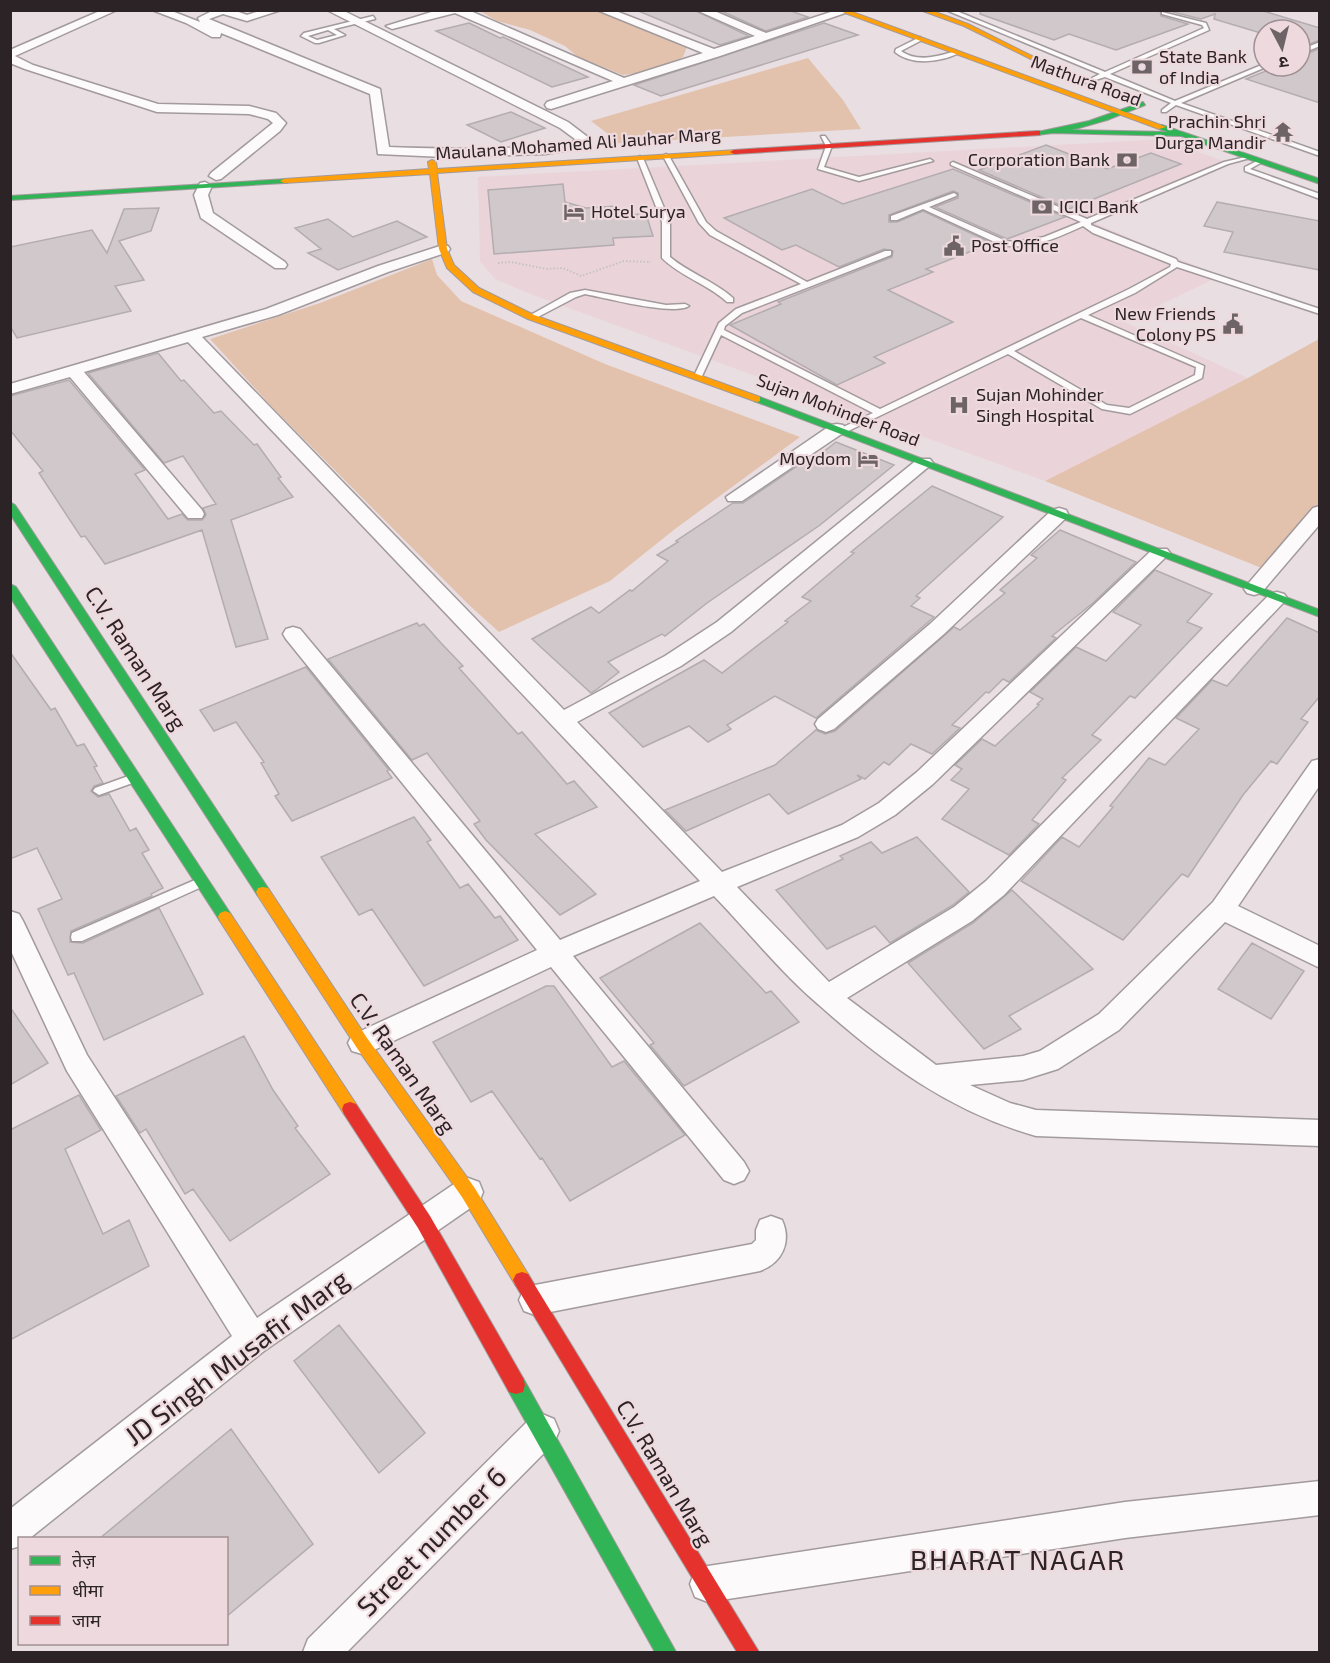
<svg xmlns="http://www.w3.org/2000/svg" width="1330" height="1663" viewBox="0 0 1330 1663" font-family="'Exo 2','Noto Sans Devanagari',sans-serif">
<style>
.built{fill:#ead4da}
.green{fill:#e3c2ad}
.building{fill:#d0c8cb;stroke:#b3acb0;stroke-width:1.5}
.lines{fill:none;stroke-linecap:round;stroke-linejoin:round}
.lane-casing{stroke:#a29a9c;stroke-width:3}
.street-casing{stroke:#a29a9c;stroke-width:3}
.fast-casing{stroke:#a29a9c;stroke-width:2}
.slow-casing{stroke:#a29a9c;stroke-width:2}
.jam-casing{stroke:#a29a9c;stroke-width:2}
.path{stroke:#c6c1c2;stroke-width:2;stroke-dasharray:1.5 2;stroke-linecap:butt}
.lane{fill:#fcfafa;fill-rule:evenodd}
.street{fill:#fcfafa;fill-rule:evenodd}
.fast{fill:#30b455;fill-rule:evenodd}
.slow{fill:#ff9f0a;fill-rule:evenodd}
.jam{fill:#e5322d;fill-rule:evenodd}
.labels{text-anchor:middle;stroke-width:4.5;stroke-linejoin:round;paint-order:stroke}
.far-poi-label{font-size:18px;fill:#2b2325;stroke:#eed9de;text-anchor:start}
.far-street-label{font-size:18px;fill:#2b2325;stroke:#eed9de}
.street-label{font-size:22px;fill:#2b2325;stroke:#eed9de}
.near-street-label{font-size:27px;fill:#2b2325;stroke:#eed9de}
.near-neighbourhood-label{font-size:28px;letter-spacing:1.5px;fill:#2b2325;stroke:#eed9de}
</style>
<rect width="100%" height="100%" fill="#e9dee1"/>
<path class="built" d="M1163,139L1226,162L1090,221L1220,276L1125,322L1248,378L1045,481L533,295L495,279L480,261L478,177Z"/>
<path class="green" d="M480,11H600L687,47L683,57L673,62L644,72L623,75L578,57L565,46L530,30L497,21Z
M808,58L843,100L861,129L604,144L608,134L591,121Z
M432,259L437,275L461,301L605,364L800,437L675,529L610,581L499,632L469,605L273,408L210,339L320,303Z
M1319,339V518L1274,573L1045,481L1248,378Z"/>
<path class="building" d="M636,10H694L749,36L720,45Z
M719,10H788L808,17L766,31Z
M981,10H1160L1161,16L1188,24L1116,50L1069,34L1054,40L980,14Z
M1165,10H1260L1320,28V40L1305,46L1300,44V30H1264V34L1214,19L1215,14L1201,19Z
M469,23L500,38L503,37L588,77L552,87L436,31Z
M824,23L858,35L661,96L634,85Z
M1318,49H1320V103L1246,79L1278,66H1300V57Z
M511,112L545,128L501,142L467,125Z
M1046,145L1107,169L1151,153L1181,164L1069,209L979,170Z
M953,169L1065,217L1007,239L935,207L958,198V193L953,191L889,215V222H897L923,211L992,243L926,269L933,272L888,290L953,322L874,357L885,363L837,385L730,325L781,304L778,302L892,257L893,251L884,249L839,267L796,245L782,250L724,218L812,189L843,204Z
M563,184L565,202L586,208L617,206L620,215L646,214L653,236L613,238L614,245L494,254L488,190Z
M1217,202L1320,221V270L1224,252L1233,232L1204,226Z
M159,208L151,231L119,241L144,280L115,286L131,311L17,338L10,326V247L92,230L107,253L124,209Z
M328,219L353,237L397,221L427,237L338,270L308,253L321,249L295,228Z
M158,353L181,381L184,380L214,413L221,411L254,445L257,444L281,477L278,478L293,497L231,520L268,639L236,647L202,530L105,564L85,536L81,537L39,473L43,471L10,430V396L69,380L145,470L135,474L168,519L182,514L188,520H202L206,515L203,508L216,504L183,456L164,463L88,373Z
M836,442L894,465L820,525L707,603L665,636L662,634L608,662L619,672L596,690L591,693L532,639L591,607L599,613L630,590L632,591L668,561L657,555L678,542L676,541L733,503H743L806,460L810,462Z
M932,486L1003,517L916,596L920,598L911,606L934,617L816,718L775,696L727,725L731,729L708,742L689,726L643,747L609,713L704,660L722,673L788,622L785,621L811,601L802,597L854,553L851,552Z
M1060,530L1136,562L1093,603L1052,636L1056,638L1009,682L1003,679L989,693L986,692L952,725L960,728L932,754L911,744L889,765L884,762L865,779L857,775L861,779L788,814L769,794L686,831L665,810L775,765L816,730L825,734L835,731L954,627L960,630L1005,593L1000,590L1037,558L1031,555Z
M1155,570L1212,594L1187,622L1202,628L1135,698L1130,696L1092,735L1101,740L1062,778L1066,780L1032,820L1039,824L1009,855L942,819L969,789L951,780L962,769L955,765L982,739L995,746L1039,705L1037,704L1043,699L1030,692L1076,647L1106,661L1141,625L1113,612Z
M1287,618L1320,633V696L1301,719L1308,722L1277,764L1271,761L1243,795L1188,877L1182,874L1123,940L1021,881L1062,837L1079,847L1113,807L1110,806L1149,758L1165,765L1199,729L1176,718L1212,680L1227,686Z
M417,623L419,626L424,624L441,643L463,666L459,668L518,734L522,732L567,784L574,781L597,807L535,834L596,894L560,915L486,840L474,824L480,821L427,753L412,760L328,659Z
M10,652L51,710L55,708L77,746L84,744L97,766L94,767L103,783L94,786L91,791L98,797L109,794L130,831L136,828L149,850L142,853L163,888L151,894L152,896L71,931L70,942L83,943L159,908L203,994L104,1040L74,973L68,975L38,909L62,899L37,848L10,859Z
M306,667L389,770L387,771L392,778L292,821L275,796L279,794L261,763L264,762L236,722L214,731L200,710Z
M414,817L431,840L427,842L460,888L468,884L495,918L500,916L518,940L424,986L372,909L359,915L321,857Z
M917,837L969,892L953,905L890,943L875,926L827,949L776,890L843,859L840,856L871,842L882,853Z
M1012,890L1093,969L1009,1016L1021,1029L984,1049L908,963L973,923Z
M700,923L766,993L771,991L799,1022L684,1086L650,1045L654,1043L600,978Z
M1252,943L1304,971L1271,1019L1218,989Z
M546,986H554L612,1067L624,1061L685,1135L570,1201L542,1158L540,1159L492,1091L471,1102L433,1042Z
M10,1007L48,1063L10,1085Z
M244,1036L273,1090L298,1126L295,1128L330,1174L230,1241L193,1189L185,1194L146,1129L140,1133L116,1096Z
M79,1095L101,1130L65,1149L103,1234L129,1220L149,1266L10,1340V1130Z
M339,1325L425,1433L379,1473L294,1361Z
M231,1429L313,1544L226,1617V1539H99Z"/>
<g class="lines">
<g class="lane-casing">
<path id="lane" d="M946,10H954L1105,72L1204,28L1202,25L1162,14V12L1206,23L1209,30L1110,74L1175,101L1264,64L1266,67L1181,103L1320,152V156L1176,105L1166,112H1162V110L1171,103L1105,77L1086,83V81L1100,74Z
M373,16L375,19L334,29L345,35L319,43H315L301,36L304,33ZM328,30L337,35L317,40L308,36Z
M920,37L922,40L901,51C918,63 938,56 956,51L959,53C941,62 912,66 895,52L896,49Z
M1320,42V46L1300,54V50Z
M821,136H825L832,146L824,167L859,177L930,159L933,161L859,181L818,169L826,146Z
M666,154L669,156L706,222L716,231L807,282L885,251H891V255L742,313L725,326L724,330L880,409L1129,289L1170,267L1171,264L1093,233L1083,226C1057,238 1031,250 1001,245L923,209L897,220H891V216L954,193L957,195L956,196L929,207L1006,241L1015,242L1044,237L1081,222L951,165V163L953,162L1087,219L1224,162L1250,156V158L1228,164L1091,223V225L1176,259L1178,262L1320,309V314L1177,267L1135,293L1088,315L1204,366L1202,378L1130,414L1102,409L1008,354L842,434L838,431L839,429L873,413L721,335L702,376L698,379L694,376L719,323L736,309L801,284L710,235L699,223L663,156ZM1081,318L1196,367L1195,375L1129,408L1107,405L1014,351Z
M640,156L643,158L670,222V257C689,273 714,281 733,298V302H727C708,284 681,277 662,258V222L637,158Z
M1259,160L1264,161L1250,169L1320,194V199L1245,171V167Z
M585,290L666,305L685,304L689,306C673,316 606,298 585,294L576,297L534,319L527,317L570,293Z
M134,774L140,778L138,781L99,795L93,791L95,788Z
M202,877L206,879L208,882L206,885L82,941H72L71,937L72,933Z"/>
</g>
<g class="street-casing">
<path id="street" d="M102,10H117L15,56L33,65L158,104L249,106L276,113L286,123L280,131L221,179L216,180L209,176L211,173L273,123L268,119L249,114L157,112L25,69L10,63V50Z
M152,10H169L200,22L198,18L214,10H233L247,15L262,10H281L247,21L223,14L209,19L380,89L389,147C450,149 513,151 573,142L575,139L560,128L327,10H342L568,122L589,138L582,148L545,154L444,157L378,154L370,94L221,33L220,37H212L186,23Z
M438,10H468L624,78L703,53L597,10H613L714,49L755,36L696,10H712L766,33L837,10L848,12L720,56L551,109L547,108L545,105L547,102L613,81L455,13L392,29L386,26Z
M205,182L212,186L208,195L213,213L285,262L287,265L285,268H275L201,218L194,195L200,183Z
M443,245L448,246L450,249L448,252L388,272L278,315L202,337L564,710L665,656L717,622L918,459H930L933,463L731,632L681,666L577,722L722,872L842,825L879,803L917,772L1153,549H1167L1170,553L933,784L895,815L858,837L737,887L829,982L954,907L986,881L1270,594L1277,592L1284,594L1287,598L1284,602L1004,895L972,921L847,998L936,1065L1023,1056L1040,1051L1099,1014L1213,902L1312,761L1320,759V785L1238,906L1320,946V968L1225,922L1119,1030L1058,1069L1023,1080L970,1085L1010,1103L1036,1110L1320,1120V1146L1036,1136C951,1112 884,1063 819,1005C782,974 748,931 714,896L573,956L744,1162L749,1171L744,1180L734,1184L724,1180L551,967L372,1051L362,1054L352,1051L348,1043L352,1035L537,950L286,639L283,634L286,629L293,627L300,629L560,940L700,881L188,342L84,372L202,510L204,514L202,518H188L70,377L10,394V384L266,309L378,266Z
M837,424L843,425L846,429L843,433L742,501H728L726,497L831,425Z
M1320,506V524L1261,593L1254,595L1247,593L1244,589L1247,585L1313,508Z
M1059,508L1066,510L1068,514L1066,518L944,634L834,729L826,732L818,729L815,724L818,719L930,624L1052,510Z
M10,911L19,914L23,921L87,1055L257,1318L457,1182L468,1178L479,1182L483,1192L479,1202L264,1351L30,1538H20V1546L10,1549V1509L232,1336L67,1071L10,949Z
M771,1216L782,1220C792,1242 782,1263 760,1271L535,1315L524,1311L519,1300L524,1289L535,1285L752,1244L756,1240V1230L760,1220Z
M542,1414L554,1419L559,1431L554,1443L347,1652H303L308,1639L530,1419Z
M1320,1481V1515L1125,1538L708,1602L695,1597L690,1584L695,1571L708,1566L1125,1502Z"/>
</g>
<g class="fast-casing">
<path id="fast" d="M1143,102L1145,105L1107,120L1072,130L1168,132L1159,129V125H1162L1320,179V184L1181,136L1053,133L1037,135L1033,133L1089,121Z
M287,179V183H284L10,200V196Z
M754,397H760L1320,610V617L754,401Z
M10,502L15,505L268,888L270,892L268,896H258L10,514Z
M10,584L16,587L230,913L232,917L230,921H220L10,597Z
M516,1376L523,1378L676,1652H655L509,1392L507,1385L509,1378Z"/>
</g>
<g class="slow-casing">
<path id="slow" d="M837,10H847L1166,127L1159,129Z
M920,10H930L968,24L1056,68L1051,69L964,26Z
M737,150V154H734L437,173L447,249L454,265L479,288L534,315L760,397V401L757,402L528,319L473,292L447,268L439,249L430,174L284,183L280,181L284,179L429,169L428,162L432,160L436,162L437,169Z
M263,887L268,888L367,1038L474,1187L528,1274L531,1280L528,1286L522,1288L516,1286L462,1197L357,1048L258,896L256,892L258,888Z
M225,911L230,913L356,1104L358,1109L356,1114L350,1116L344,1114L220,921L218,917L220,913Z"/>
</g>
<g class="jam-casing">
<path id="jam" d="M1037,131H1040V135L734,154L730,152L734,150Z
M350,1102L356,1104L430,1216L523,1378L525,1385L523,1392L516,1394L509,1392L418,1228L344,1114L342,1109L344,1104Z
M522,1272L528,1274L759,1652H737L516,1286L513,1280L516,1274Z"/>
</g>
<path class="path" d="M498,263L511,262L547,269L563,268L581,276L624,261L651,262"/>
<use href="#lane" class="lane"/>
<use href="#street" class="street"/>
<use href="#fast" class="fast"/>
<use href="#slow" class="slow"/>
<use href="#jam" class="jam"/>
</g>
<defs>
<g id="bank-bare" transform="scale(1.62)"><path d="M-6-4H6V4H-6ZM0-2.3a2.3 2.3 0 1 0 0 4.6a2.3 2.3 0 1 0 0-4.6Z" fill="#6e6467" stroke="#eed9de" stroke-width="2.5" paint-order="stroke"/></g>
<g id="temple-bare" transform="scale(1.62)"><path d="M0-6L5-2H3V0L6.5 2.5H4V6H1.5V3h-3V6H-4V2.5H-6.5L-3 0V-2H-5Z" fill="#6e6467" stroke="#eed9de" stroke-width="2.5" paint-order="stroke"/></g>
<g id="hotel-bare" transform="scale(1.62)"><path d="M-6-4.5h1.5V1H6V5H4.5V3h-9V5H-6ZM-4 0a1.8 1.8 0 1 1 3.6 0ZM.5 0V-2.5h3Q6-2.5 6 0Z" fill="#6e6467" stroke="#eed9de" stroke-width="2.5" paint-order="stroke"/></g>
<g id="civic-bare" transform="scale(1.62)"><path d="M-.6-6.5H3V-4.5H.6V-3L4-1V1h2V6H-6V1h2V-1L-.6-3ZM-1.2 2.5V6h2.4V2.5Z" fill="#6e6467" stroke="#eed9de" stroke-width="2.5" paint-order="stroke"/></g>
<g id="hospital-bare" transform="scale(1.62)"><path d="M-5-5h3v3.5h4V-5h3V5h-3V1.5h-4V5h-3Z" fill="#6e6467" stroke="#eed9de" stroke-width="2.5" paint-order="stroke"/></g>
</defs>
<g fill-rule="evenodd">
<use href="#bank-bare" x="1142" y="67"/>
<use href="#temple-bare" x="1283" y="132"/>
<use href="#bank-bare" x="1127" y="160"/>
<use href="#bank-bare" x="1042" y="207"/>
<use href="#hotel-bare" x="574" y="212"/>
<use href="#civic-bare" x="954" y="246"/>
<use href="#civic-bare" x="1233" y="324"/>
<use href="#hospital-bare" x="959" y="405"/>
<use href="#hotel-bare" x="868" y="459"/>
</g>
<g class="labels">
<g class="far-poi-label">
<text x="1159" y="63">State Bank<tspan x="1159" dy="21">of India</tspan></text>
<text x="1266" y="128" text-anchor="end">Prachin Shri<tspan x="1266" dy="21">Durga Mandir</tspan></text>
<text x="1110" y="166" text-anchor="end">Corporation Bank</text>
<text x="1059" y="213">ICICI Bank</text>
<text x="591" y="218">Hotel Surya</text>
<text x="971" y="252">Post Office</text>
<text x="1216" y="320" text-anchor="end">New Friends<tspan x="1216" dy="21">Colony PS</tspan></text>
<text x="976" y="401">Sujan Mohinder<tspan x="976" dy="21">Singh Hospital</tspan></text>
<text x="851" y="465" text-anchor="end">Moydom</text>
</g>
<g class="far-street-label">
<text transform="translate(1086 81) rotate(20)" y="6">Mathura Road</text>
<text transform="translate(578 144) rotate(-4)" y="6">Maulana Mohamed Ali Jauhar Marg</text>
<text transform="translate(838 410) rotate(21)" y="6">Sujan Mohinder Road</text>
</g>
<g class="street-label">
<text transform="translate(136 658) rotate(57)" y="8">C.V. Raman Marg</text>
<text transform="translate(403 1063) rotate(55)" y="8">C.V. Raman Marg</text>
<text transform="translate(665 1473) rotate(59)" y="8">C.V. Raman Marg</text>
</g>
<g class="near-street-label">
<text transform="translate(237 1358) rotate(-37)" y="9">JD Singh Musafir Marg</text>
<text transform="translate(432 1542) rotate(-45)" y="9">Street number 6</text>
</g>
<g class="near-neighbourhood-label">
<text x="1018" y="1570">BHARAT NAGAR</text>
</g>
</g>
<rect width="1330" height="1663" fill="none" stroke="#2b2325" stroke-width="24"/>
<rect x="18" y="1537" width="210" height="108" fill="#eed9de" stroke="#a09094" stroke-width="1.5"/>
<rect x="30" y="1556" width="30" height="9" fill="#30b455" stroke="#a09094" stroke-width="1.5"/>
<text x="72" y="1567" font-size="18" fill="#2b2325">तेज़</text>
<rect x="30" y="1586" width="30" height="9" fill="#ff9f0a" stroke="#a09094" stroke-width="1.5"/>
<text x="72" y="1597" font-size="18" fill="#2b2325">धीमा</text>
<rect x="30" y="1616" width="30" height="9" fill="#e5322d" stroke="#a09094" stroke-width="1.5"/>
<text x="72" y="1627" font-size="18" fill="#2b2325">जाम</text>
<g transform="translate(1282 48) rotate(173)"><circle r="28" fill="#eed9de" stroke="#a09094" stroke-width="1.5"/>
<path d="M0-4.5L10 22L0 15L-10 22Z" fill="#6e6467"/>
<text y="-9" font-size="16" font-weight="bold" text-anchor="middle" fill="#2b2325">उ</text>
</g>
</svg>
